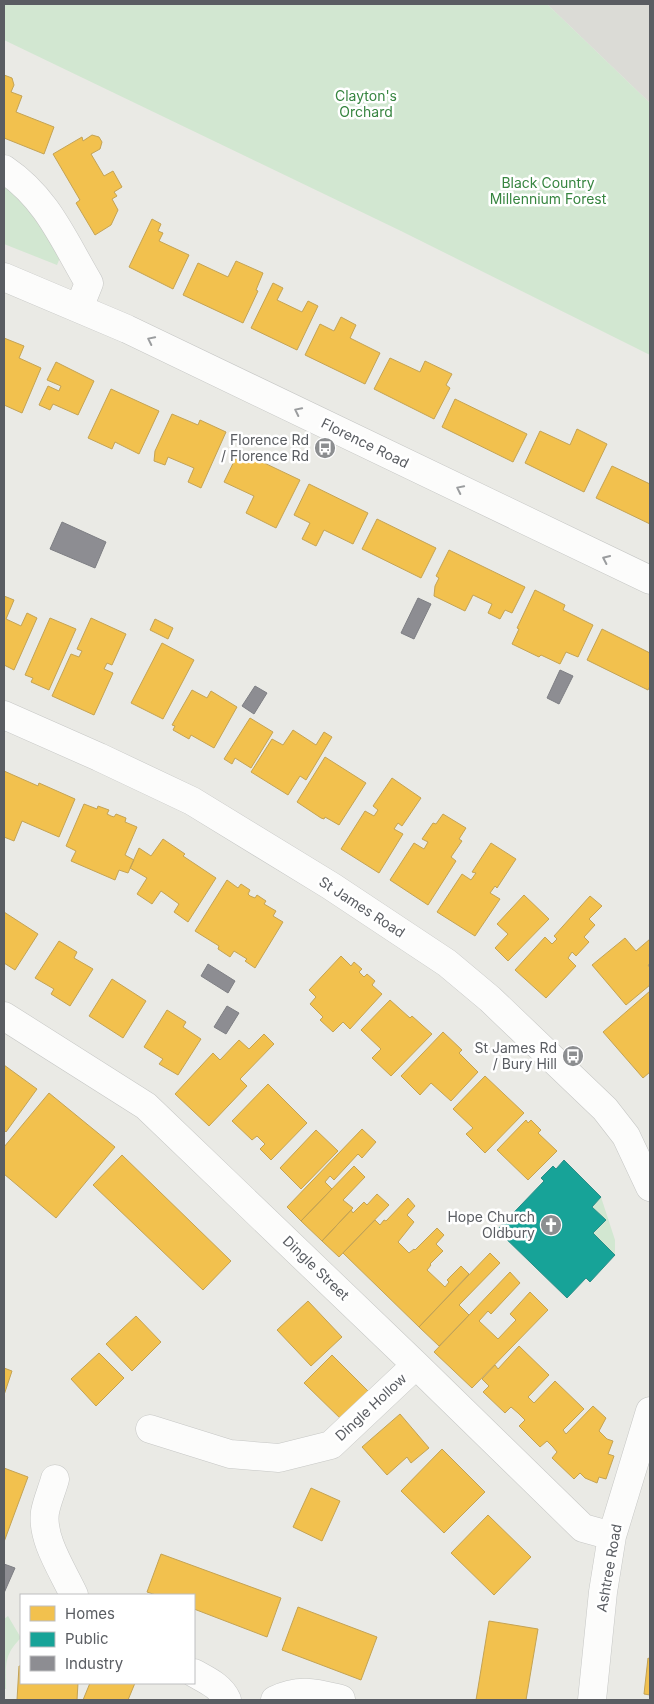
<svg xmlns="http://www.w3.org/2000/svg" width="654" height="1704" viewBox="0 0 654 1704" font-family="Inter,sans-serif">
<style>
.industrial{fill:#dbdbd6}
.green{fill:#d2e7d1}
.homes{fill:#f2c14e;stroke:#c4a354}
.public{fill:#17a398;stroke:#2b8e88}
.industry{fill:#8d8d92;stroke:#7e7f84}
.lines{fill:none;stroke-linecap:round;stroke-linejoin:round}
.minor-casing{stroke:#c6c7c5;stroke-width:29}
.minor{stroke:#fcfcfb;stroke-width:28}
.oneway{stroke:#9b9d9f}
.labels{text-anchor:middle;stroke-width:5;stroke-linejoin:round;paint-order:stroke}
.park-label{font-size:14px;fill:#378540;stroke:#fff}
.poi-label{font-size:14px;fill:#5a5d62;stroke:#fff;text-anchor:end}
.street-label{font-size:14px;fill:#5a5d62;stroke:#fff}
</style>
<rect width="100%" height="100%" fill="#eaeae5"/>
<path class="industrial" d="M547,4H650V103Z"/>
<path class="green" d="M4,4H547L650,103V355L401,231L4,40Z
M4,179L13,186L61,255L57,265L4,244Z
M601,1197L615,1240V1255L593,1233L605,1220L592,1207Z
M8,1616L21,1638C3,1655 6,1667 6,1689H4V1619Z"/>
<path class="homes" d="M4,75L12,78L14,85L11,92L22,96L16,112L54,127L44,154L4,138Z
M92,135L99,137L102,142L100,149L91,154L104,176L113,171L122,187L114,192L117,196L112,199L118,210L111,225L95,235L76,203L80,200L53,154L82,137L83,141Z
M152,219L161,224L158,231L163,233L159,241L189,255L173,289L129,267Z
M236,261L263,273L256,290L258,291L243,323L183,295L198,263L228,277Z
M273,283L283,288L277,300L302,312L308,301L318,306L297,350L251,328Z
M341,317L356,325L350,338L380,353L365,384L305,355L320,324L334,331Z
M4,338L24,346L19,358L41,368L22,413L4,405Z
M390,358L420,372L425,361L452,374L446,385L450,388L434,419L374,389Z
M56,362L94,381L78,415L53,404L50,410L39,405L48,386L59,391L61,386L47,380Z
M111,389L159,411L139,454L115,442L112,449L88,438Z
M455,399L527,434L513,462L442,427Z
M172,414L198,425L200,420L226,432L201,488L188,482L194,468L168,457L165,465L154,461L155,451Z
M577,429L607,444L584,492L525,463L540,431L570,445Z
M239,451L300,480L276,528L246,513L254,496L224,482Z
M612,466L650,484V524L596,498Z
M309,484L368,513L353,544L324,530L316,546L302,539L310,523L294,515Z
M377,519L436,548L421,578L362,549Z
M449,550L525,587L512,613L505,610L500,619L488,613L492,604L473,595L465,611L434,596L435,586L439,578L436,576Z
M535,590L565,605L563,610L593,625L578,657L566,652L560,664L541,655L539,657L512,644L519,629L517,628Z
M4,596L14,600L6,619L21,626L27,613L37,618L14,670L4,665Z
M50,618L76,629L49,690L31,682L33,678L25,675Z
M91,618L126,634L112,665L107,663L104,669L113,673L94,715L52,696L71,654L79,657L82,651L77,649Z
M155,619L173,628L168,639L150,630Z
M602,629L650,653V686L648,690L587,660Z
M162,643L194,660L163,719L131,703Z
M192,690L207,698L211,691L237,707L214,748L191,735L189,739L173,730L175,726L172,725Z
M250,718L273,732L251,768L235,758L232,764L224,759Z
M293,730L316,745L324,732L332,737L306,780L300,776L288,795L251,772L272,739L283,745Z
M325,757L366,783L339,825L325,817L324,819L321,818L297,802Z
M4,771L38,786L39,783L75,799L59,837L22,821L14,841L4,837Z
M392,778L421,798L402,826L398,823L394,829L403,834L379,873L341,849L365,811L374,816L378,810L373,806Z
M84,804L97,809L98,806L109,810L107,814L111,816L114,817L116,814L126,818L125,822L137,827L125,855L134,860L128,873L119,870L115,880L71,861L76,851L66,846Z
M443,814L466,828L459,839L462,841L451,857L456,861L428,905L390,880L414,843L424,849L428,842L422,839L433,823L436,824Z
M163,839L185,854L183,856L216,878L188,922L174,912L179,904L161,891L152,904L137,894L147,878L130,868L139,848L151,856Z
M491,843L516,859L497,888L495,886L490,893L500,899L475,936L437,912L462,874L471,880L476,873L472,872Z
M227,880L238,888L241,884L250,890L248,894L250,896L255,898L257,895L266,901L264,904L276,911L273,916L283,922L255,968L245,961L247,959L234,951L230,957L218,949L219,946L195,931Z
M524,895L549,919L508,961L495,948L508,934L497,924Z
M590,896L602,906L589,919L595,925L584,937L589,942L576,956L572,952L568,958L576,966L546,998L515,970L545,937L552,944L557,939L554,936Z
M4,912L38,934L15,970L4,963Z
M625,938L636,951L650,939V964L648,965L650,968V985L626,1005L592,965Z
M59,941L77,952L74,958L93,969L70,1006L51,994L54,989L35,978Z
M341,956L351,966L354,962L362,969L359,972L364,977L367,974L375,981L372,985L382,994L350,1029L343,1022L333,1032L320,1020L323,1017L310,1004L316,997L309,990Z
M112,979L146,1001L123,1038L89,1016Z
M650,991V1072L643,1078L603,1032Z
M390,1000L410,1018L412,1016L432,1034L391,1076L372,1058L381,1049L361,1030Z
M167,1010L186,1022L183,1027L201,1039L178,1075L159,1064L163,1059L144,1047Z
M443,1032L462,1050L459,1053L478,1072L451,1101L431,1083L420,1095L401,1076Z
M264,1034L274,1044L240,1079L247,1086L209,1126L175,1094L213,1053L220,1060L239,1040L249,1049Z
M4,1065L37,1089L6,1132L4,1130Z
M485,1076L524,1113L485,1153L466,1134L473,1128L453,1109Z
M268,1084L307,1123L271,1160L260,1149L265,1144L257,1136L252,1140L232,1121Z
M49,1093L115,1147L56,1218L4,1174V1147Z
M526,1120L528,1123L531,1120L541,1130L538,1133L557,1151L528,1180L497,1150Z
M362,1129L376,1142L362,1158L358,1154L334,1180L330,1176L325,1182L332,1189L301,1221L287,1207Z
M316,1130L338,1151L301,1189L280,1168Z
M122,1155L231,1261L203,1290L93,1185Z
M354,1166L365,1177L343,1200L353,1208L322,1241L301,1221Z
M377,1194L389,1205L339,1257L322,1241L351,1210L353,1213L364,1202L367,1205Z
M408,1198L415,1206L407,1215L414,1222L398,1242L409,1253L414,1249L415,1250L437,1228L444,1235L436,1244L443,1251L430,1264L431,1265L427,1270L445,1287L449,1282L447,1280L461,1266L469,1274L419,1327L343,1253L375,1220L380,1225L384,1220L386,1221Z
M490,1253L500,1263L459,1305L469,1315L439,1346L419,1327Z
M510,1272L520,1283L491,1314L488,1311L479,1321L498,1339L516,1320L510,1314L530,1292L548,1310L472,1388L434,1352Z
M308,1301L342,1337L311,1366L277,1330Z
M136,1316L161,1342L132,1371L106,1344Z
M519,1346L549,1375L528,1397L534,1403L555,1381L584,1409L563,1430L566,1434L593,1406L606,1418L599,1431L607,1439L613,1441L608,1454L614,1456L606,1479L599,1477L597,1483L585,1478L580,1473L574,1479L552,1458L557,1452L553,1447L547,1441L540,1447L519,1426L525,1420L518,1413L511,1407L505,1413L483,1392L489,1386L482,1379L495,1365L498,1369Z
M99,1353L124,1378L96,1406L71,1379Z
M332,1355L373,1396L345,1423L304,1383Z
M4,1368L12,1371L4,1395Z
M400,1414L429,1448L411,1463L407,1457L387,1475L362,1447Z
M442,1449L485,1492L444,1533L401,1491Z
M4,1468L28,1477L4,1542Z
M311,1488L340,1501L322,1541L293,1527Z
M488,1515L531,1557L494,1595L451,1553Z
M161,1554L281,1598L267,1637L194,1609V1595H156L147,1592Z
M298,1607L377,1637L361,1680L282,1650Z
M489,1621L538,1629L526,1700H476Z
M648,1658L650,1659V1695L644,1694Z
M19,1666H21V1683H78L77,1700H17Z
M90,1683H135L128,1700H83Z"/>
<path class="public" d="M564,1160L601,1197L592,1207L606,1220L593,1233L615,1255L590,1282L586,1278L567,1298L497,1230L544,1181L541,1178L553,1166L556,1169Z"/>
<path class="industry" d="M62,522L106,542L95,568L50,549Z
M418,598L431,604L414,639L401,633Z
M560,670L573,676L559,704L547,698Z
M255,686L267,693L254,714L242,706Z
M208,964L235,981L228,993L201,976Z
M227,1006L239,1013L226,1034L214,1027Z
M4,1564L15,1568L4,1593Z"/>
<g class="lines">
<g class="minor-casing">
<path id="minor" d="M4,169C47,198 63,239 89,283L79,308
M4,277L127,329L650,580
M4,715L99,757L192,801L331,886L447,963L490,999L605,1109L626,1136L650,1187
M4,1016L146,1106L416,1365L583,1528L612,1536
M150,1429L230,1454L279,1458L331,1445L416,1365
M55,1479C52,1490 47,1501 45,1512C41,1539 63,1571 74,1595
M194,1673C206,1680 221,1686 227,1700
M275,1700C299,1688 316,1693 341,1699
M592,1700L603,1592L612,1536L650,1411"/>
</g>
<use href="#minor" class="minor"/>
</g>
<defs><path id="oneway-chevron" d="M-2-3.5L2.5 0L-2 3.5" fill="none" stroke-width="1.6" stroke-linecap="round" stroke-linejoin="round" transform="scale(1.25)"/></defs>
<g class="oneway">
<use href="#oneway-chevron" transform="translate(151 340) rotate(-154)"/>
<use href="#oneway-chevron" transform="translate(298 411) rotate(-154)"/>
<use href="#oneway-chevron" transform="translate(460 489) rotate(-154)"/>
<use href="#oneway-chevron" transform="translate(606 559) rotate(-155)"/>
</g>
<defs>
<g id="bus-disc" transform="scale(1.125)"><circle r="9.5" fill="#8c8e90" stroke="#fff"/><path d="M-5-6H5V4H4V6H2V4H-2V6H-4V4H-5ZM-3.5-4V0h7V-4ZM-3.5 1.2v1.5H-2V1.2ZM2 1.2v1.5H3.5V1.2Z" fill="#fff"/></g>
<g id="church-disc" transform="scale(1.125)"><circle r="9.5" fill="#8c8e90" stroke="#fff"/><path d="M-1.2-6h2.4v3.5h3.3v2.4h-3.3V6h-2.4V-.1h-3.3v-2.4h3.3Z" fill="#fff"/></g>
</defs>
<g fill-rule="evenodd">
<use href="#bus-disc" x="325" y="448"/>
<use href="#bus-disc" x="573" y="1056"/>
<use href="#church-disc" x="551" y="1225"/>
</g>
<g class="labels">
<g class="park-label">
<text x="366" y="101">Clayton's<tspan x="366" dy="16">Orchard</tspan></text>
<text x="548" y="188">Black Country<tspan x="548" dy="16">Millennium Forest</tspan></text>
</g>
<g class="poi-label">
<text x="309" y="445">Florence Rd<tspan x="309" dy="16">/ Florence Rd</tspan></text>
<text x="557" y="1053">St James Rd<tspan x="557" dy="16">/ Bury Hill</tspan></text>
<text x="535" y="1222">Hope Church<tspan x="535" dy="16">Oldbury</tspan></text>
</g>
<g class="street-label">
<text transform="translate(365 443) rotate(26)" y="5">Florence Road</text>
<text transform="translate(362 907) rotate(33)" y="5">St James Road</text>
<text transform="translate(316 1268) rotate(44)" y="5">Dingle Street</text>
<text transform="translate(371 1407) rotate(-43)" y="5">Dingle Hollow</text>
<text transform="translate(609 1568) rotate(-80)" y="5">Ashtree Road</text>
</g>
</g>
<rect width="654" height="1704" fill="none" stroke="#5a5d62" stroke-width="10"/>
<rect x="20" y="1594" width="175" height="90" fill="#ffffff" stroke="#bdbec0"/>
<rect x="30" y="1606" width="25" height="15" fill="#f2c14e" stroke="#bdbec0"/>
<text x="65" y="1619" font-size="15" fill="#5a5d62">Homes</text>
<rect x="30" y="1632" width="25" height="15" fill="#17a398" stroke="#bdbec0"/>
<text x="65" y="1644" font-size="15" fill="#5a5d62">Public</text>
<rect x="30" y="1656" width="25" height="15" fill="#8d8d92" stroke="#bdbec0"/>
<text x="65" y="1669" font-size="15" fill="#5a5d62">Industry</text>
</svg>
